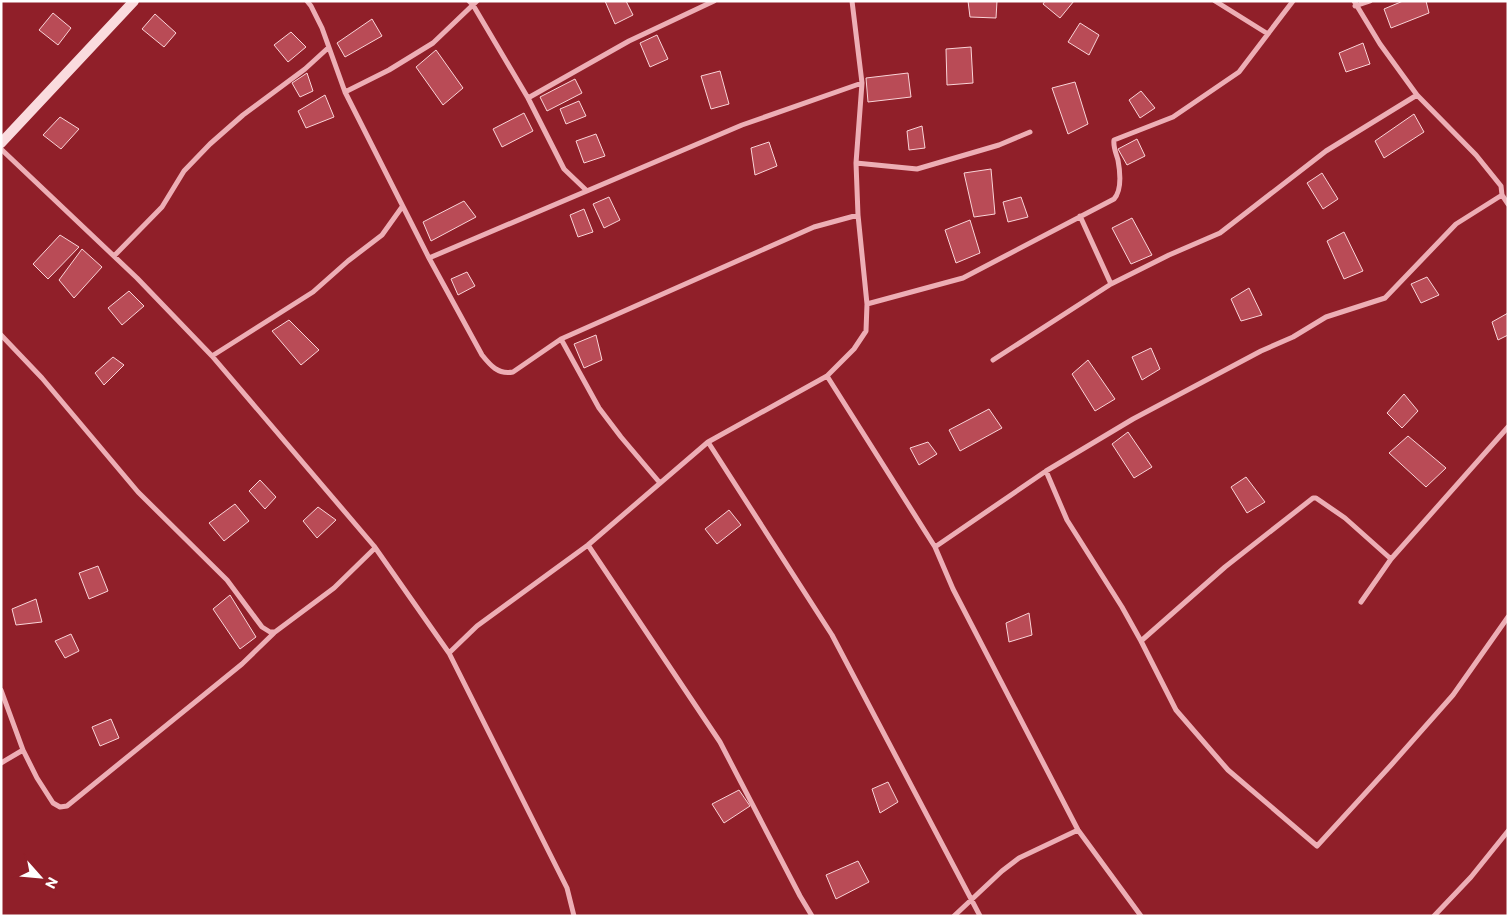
<svg xmlns="http://www.w3.org/2000/svg" width="1509" height="917" viewBox="0 0 1509 917" font-family="Commissioner,sans-serif">
<style>
.building{fill:#b94b56;stroke:#fad4d8}
.lines{fill:none;stroke-linecap:round;stroke-linejoin:round}
.street{stroke:#edaeb5;stroke-width:5}
.secondary{stroke:#fadbde;stroke-width:10}
</style>
<rect width="100%" height="100%" fill="#901f29"/>
<path class="building" d="M605,1H626L633,15L615,24Z
M968,1H997L996,18L970,17Z
M1045,1H1074L1060,18L1043,4Z
M1403,1H1426L1429,13L1391,28L1384,9Z
M53,13L71,28L58,45L39,30Z
M155,14L176,33L164,47L142,29Z
M372,19L382,36L345,57L337,43Z
M1080,23L1099,35L1089,55L1068,42Z
M291,32L306,47L288,62L274,45Z
M657,35L668,59L650,67L640,43Z
M1363,43L1370,64L1346,72L1339,53Z
M971,47L973,83L947,85L946,49Z
M436,50L463,88L443,105L416,67Z
M720,71L729,104L711,109L701,76Z
M307,73L313,91L300,97L292,83Z
M908,73L911,97L868,102L866,78Z
M575,79L582,93L547,111L540,97Z
M1075,82L1088,124L1068,134L1052,88Z
M1141,91L1155,108L1140,118L1129,100Z
M325,95L334,117L306,128L298,111Z
M579,101L586,116L566,124L560,109Z
M524,113L533,131L502,147L493,129Z
M1414,114L1424,132L1384,158L1375,141Z
M60,117L79,129L61,149L43,135Z
M922,126L925,148L909,150L907,131Z
M596,134L605,156L584,163L576,141Z
M1137,139L1145,156L1127,165L1118,149Z
M769,142L777,166L755,175L751,148Z
M991,169L995,214L974,217L964,173Z
M1322,173L1338,199L1323,209L1307,183Z
M609,197L620,220L604,228L593,204Z
M1021,197L1028,217L1008,222L1003,202Z
M464,201L476,217L431,241L423,222Z
M584,209L593,232L578,237L570,215Z
M1132,218L1152,255L1131,264L1112,228Z
M970,220L980,253L956,263L945,230Z
M1344,232L1363,271L1344,279L1327,241Z
M60,235L79,247L48,279L33,264Z
M82,249L102,267L74,298L59,280Z
M467,272L475,286L458,295L451,279Z
M1427,277L1439,295L1421,303L1411,284Z
M1249,288L1262,315L1241,321L1231,299Z
M129,291L144,306L122,325L108,308Z
M1508,313V335L1498,340L1492,322Z
M289,320L319,350L301,365L272,331Z
M596,335L602,360L584,368L574,344Z
M1151,348L1160,369L1142,380L1132,357Z
M113,357L124,365L104,385L95,373Z
M1088,360L1115,399L1095,411L1072,374Z
M1404,394L1418,411L1402,428L1387,413Z
M989,409L1002,428L960,451L949,430Z
M1128,432L1152,467L1134,478L1112,444Z
M1408,436L1446,468L1426,487L1389,453Z
M928,442L937,454L919,465L910,448Z
M1246,477L1265,502L1247,513L1231,487Z
M260,480L276,497L265,509L249,491Z
M235,504L249,521L224,541L209,523Z
M318,507L336,520L317,538L303,521Z
M729,510L741,525L717,544L705,529Z
M98,566L108,591L89,599L79,573Z
M230,595L256,637L240,649L213,609Z
M36,599L42,622L16,625L12,609Z
M1029,613L1032,635L1009,642L1006,623Z
M71,634L79,651L65,658L55,641Z
M111,719L119,738L100,746L92,727Z
M888,782L898,802L880,813L872,789Z
M739,790L750,806L724,823L712,804Z
M858,861L869,882L836,899L826,875Z"/>
<g class="lines">
<path class="street" d="M307,1L311,6L322,28L345,92L429,258L742,125L862,83
M469,1L473,5L528,98L564,169L586,190
M1215,1L1268,34
M1354,1L1380,44L1417,95L1476,155L1501,186L1502,195L1508,204
M1355,6L1370,1
M345,92L389,70L433,43L477,1
M528,98L629,41L714,1
M1,149L137,278L212,356L374,546L449,653L567,888L574,916
M856,163L917,169L999,145L1030,132
M1080,216L1111,284L1169,255L1220,233L1326,151L1417,95
M114,256L162,207L184,171L210,144L243,115L305,69L328,48
M429,258L482,355C490,365 498,375 513,372L561,339L814,227L858,215
M867,304L963,278L1114,199C1122,190 1120,171 1118,160C1116,153 1113,147 1114,140L1173,117L1239,72L1293,1
M1,335L42,378L138,492L227,580L262,627L270,632H275L334,588L375,548
M561,339L599,408L621,437L660,483
M212,356L313,292L348,261L382,235L402,207
M993,360L1111,284
M827,376L935,547L953,589L1078,830L1141,916
M708,442L832,635L980,916
M1046,471L1067,520L1122,607L1141,641L1176,710L1228,770L1317,846L1392,764L1453,695L1508,617
M588,545L720,742L800,896L812,916
M935,547L1046,471L1133,419L1261,351L1293,337L1326,317L1385,298L1456,224L1502,195
M1361,602L1391,559
M1141,641L1225,567L1313,498H1316L1345,518L1391,559L1508,427
M449,653L477,626L588,545L708,442L827,376L854,349L866,331L867,304L858,215L856,163L862,83L852,1
M1,690L23,750L37,778L53,803L60,807L67,806L242,664L275,632
M1,763L23,750
M954,916L1002,871L1019,858L1078,830
M1434,916L1471,877L1508,831"/>
<path class="secondary" d="M1,143L134,1"/>
</g>
<rect width="1509" height="917" fill="none" stroke="#ffffff" stroke-width="5"/>
<g transform="translate(40 877) rotate(117)" stroke="#901f29" stroke-width="4" paint-order="stroke">
<path d="M0-4L9 19L0 12L-9 19Z" fill="#ffffff"/>
<text y="-8" font-size="14" font-weight="bold" text-anchor="middle" fill="#ffffff">N</text>
</g>
</svg>
